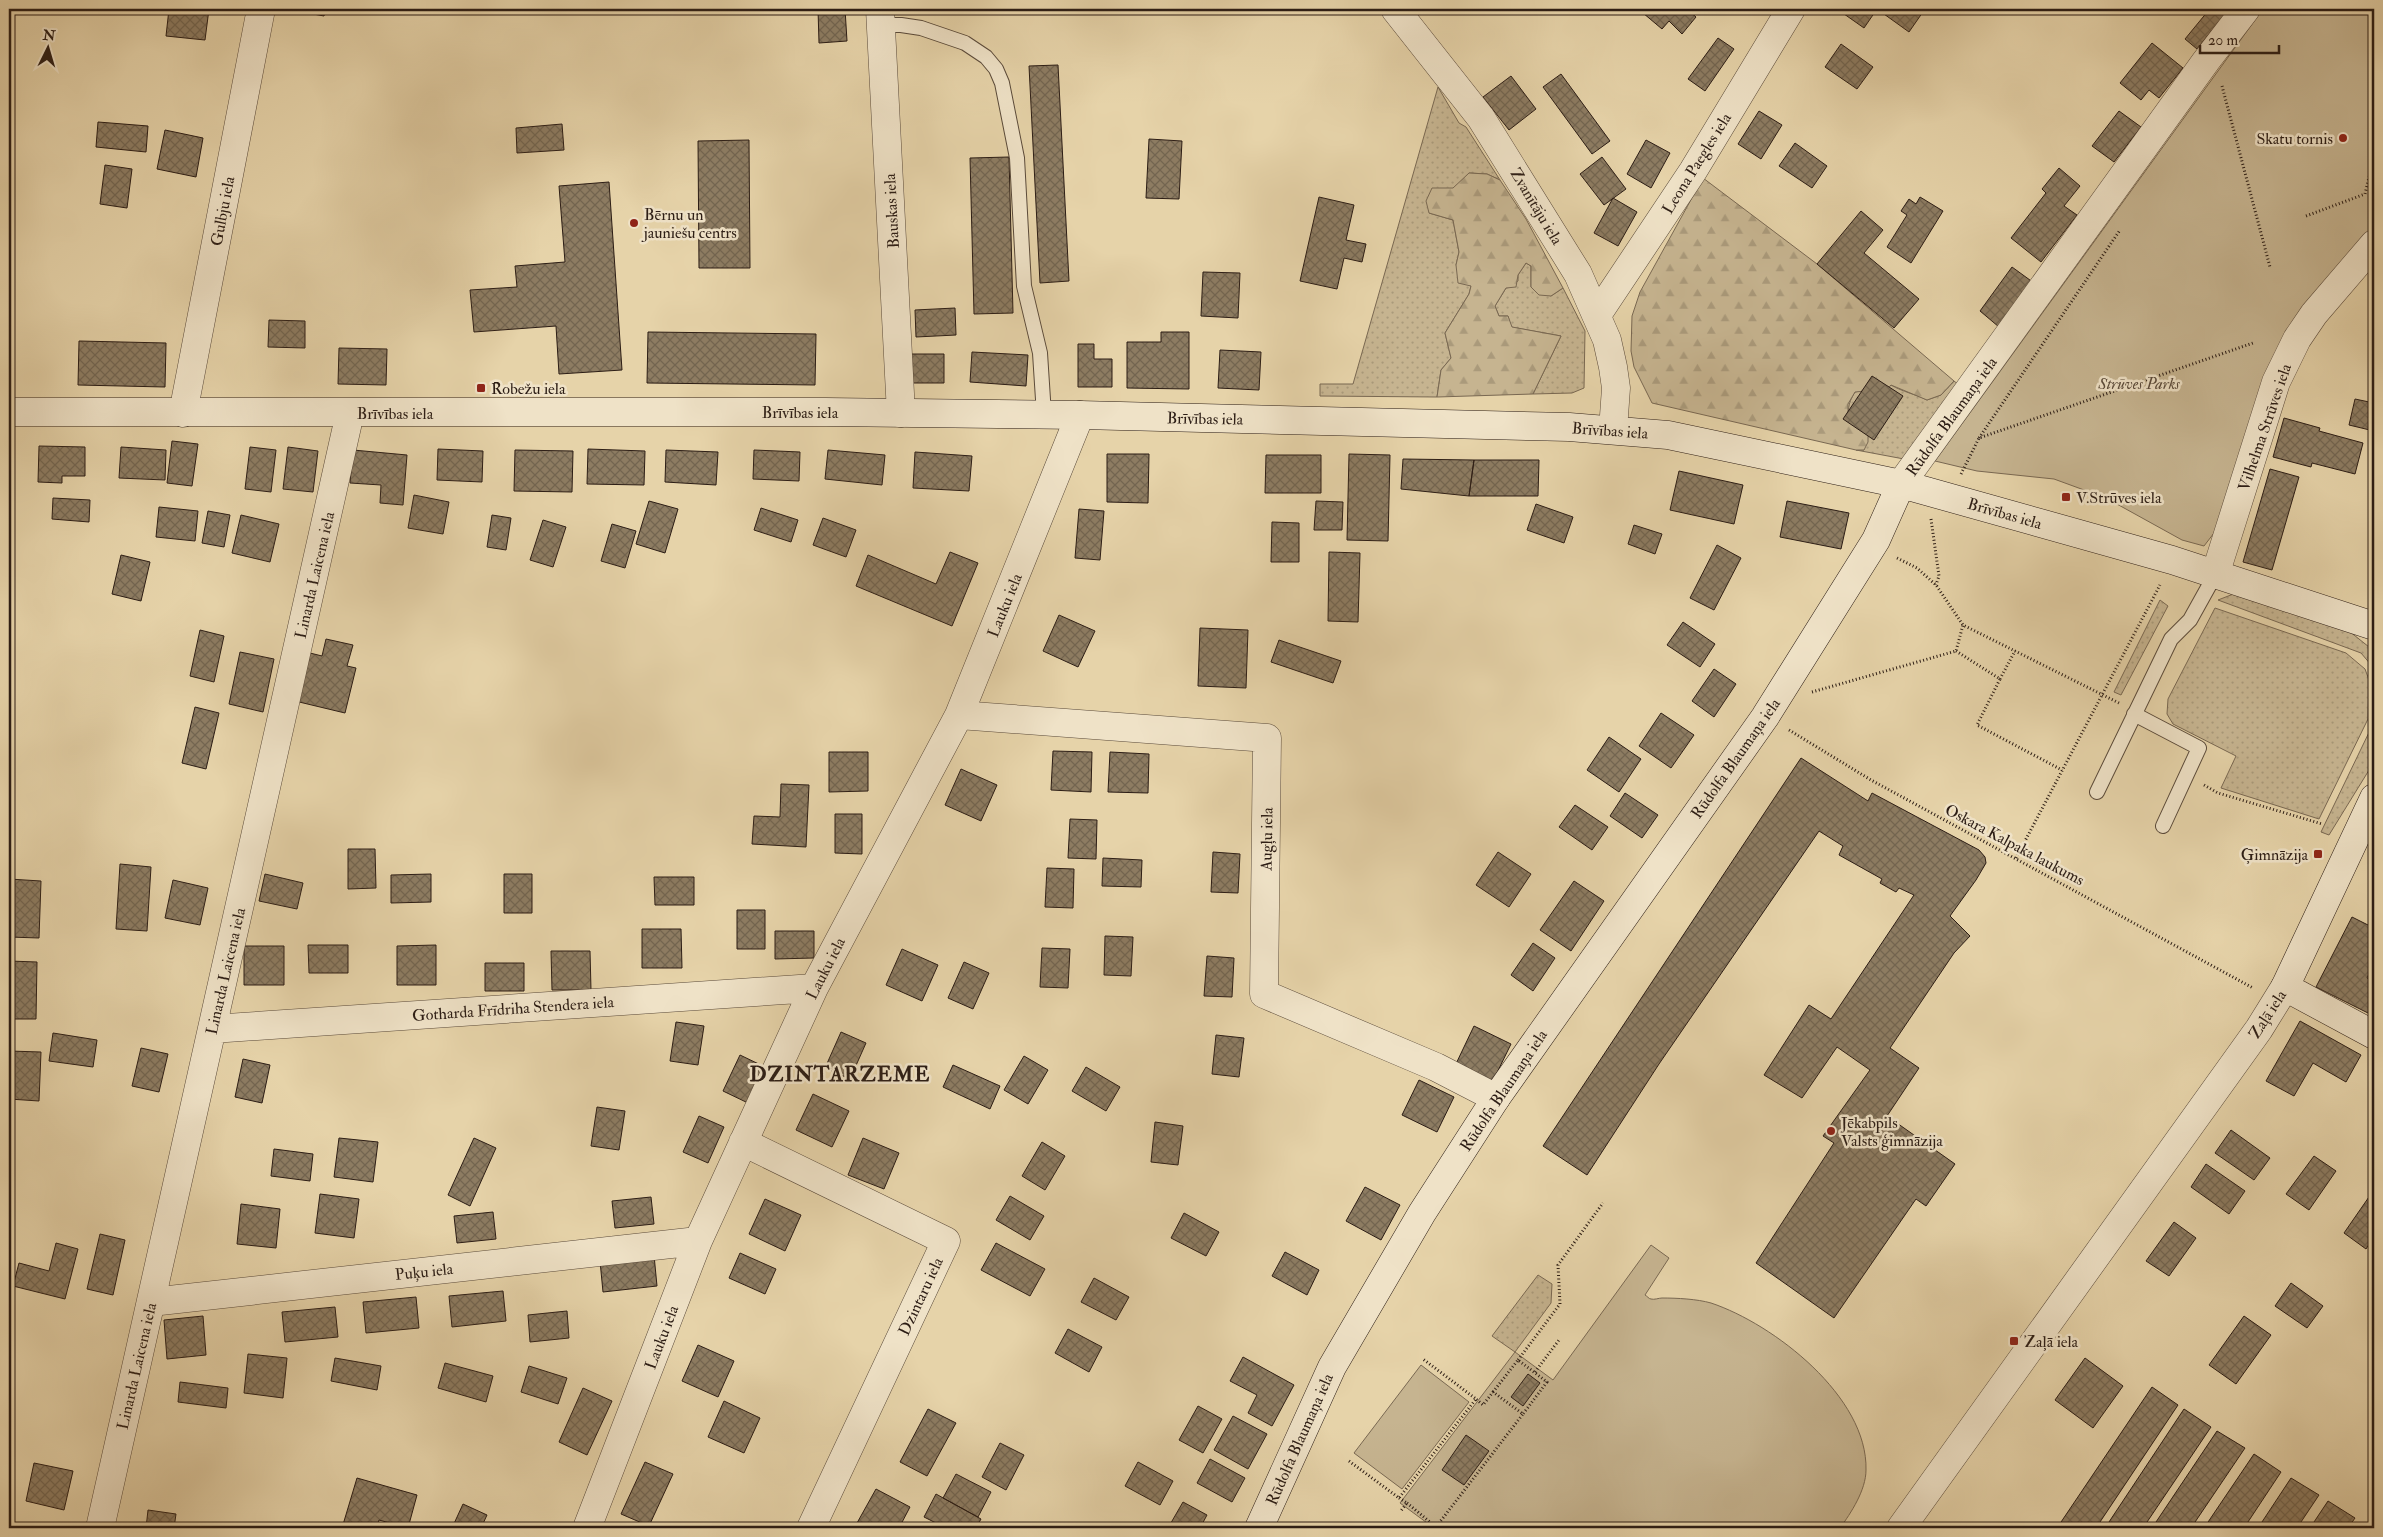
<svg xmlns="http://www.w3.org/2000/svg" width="2383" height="1537" viewBox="0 0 2383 1537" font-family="'IM FELL Double Pica',serif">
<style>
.grass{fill:url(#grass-dots);stroke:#796852}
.forest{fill:url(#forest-firs);stroke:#796852}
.park{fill:#c6b490;stroke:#796852}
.building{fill:url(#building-cross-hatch);stroke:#2c1d15}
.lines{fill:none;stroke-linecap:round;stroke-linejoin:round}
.service-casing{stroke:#5a4a3a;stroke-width:16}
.minor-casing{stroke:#5a4a3a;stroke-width:29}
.tertiary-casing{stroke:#5a4a3a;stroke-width:29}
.secondary-casing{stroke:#2c1d15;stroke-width:29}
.path{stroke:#2c1d15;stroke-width:3;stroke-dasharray:1 2.5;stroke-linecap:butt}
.service{stroke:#efe2c7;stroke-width:14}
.minor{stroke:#efe2c7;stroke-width:28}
.tertiary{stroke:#efe2c7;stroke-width:28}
.secondary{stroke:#efe2c7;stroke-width:28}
.poi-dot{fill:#8f2418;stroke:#efe2c7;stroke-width:2}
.labels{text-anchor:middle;stroke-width:5;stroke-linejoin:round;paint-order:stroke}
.poi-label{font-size:16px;fill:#2c1d15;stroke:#efe2c7;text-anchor:start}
.street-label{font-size:16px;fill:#2c1d15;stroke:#efe2c7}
.park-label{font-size:16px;font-style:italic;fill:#5a4a3a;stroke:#efe2c7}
.district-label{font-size:21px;font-weight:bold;letter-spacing:1px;fill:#2c1d15;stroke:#efe2c7}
</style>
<defs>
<pattern id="grass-dots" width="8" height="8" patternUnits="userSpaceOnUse" patternTransform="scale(1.25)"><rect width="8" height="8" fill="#c6b490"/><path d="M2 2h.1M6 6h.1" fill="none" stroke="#aa9a7b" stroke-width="1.8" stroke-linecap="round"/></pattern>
<pattern id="forest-firs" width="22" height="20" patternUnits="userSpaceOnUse" patternTransform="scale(1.25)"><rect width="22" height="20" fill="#c6b490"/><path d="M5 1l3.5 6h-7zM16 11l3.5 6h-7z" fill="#aa9a7b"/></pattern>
<pattern id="building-cross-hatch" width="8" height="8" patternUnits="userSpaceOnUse" patternTransform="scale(1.25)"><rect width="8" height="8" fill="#8d7c62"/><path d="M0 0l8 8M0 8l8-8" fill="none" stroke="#736550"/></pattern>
</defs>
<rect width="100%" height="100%" fill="#e6d3a9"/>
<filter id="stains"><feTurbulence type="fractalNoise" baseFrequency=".004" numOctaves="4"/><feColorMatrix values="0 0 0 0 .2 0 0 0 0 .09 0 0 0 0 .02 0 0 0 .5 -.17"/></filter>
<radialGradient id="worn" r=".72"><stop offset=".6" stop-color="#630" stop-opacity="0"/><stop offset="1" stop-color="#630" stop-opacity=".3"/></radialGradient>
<path class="grass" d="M1438,87L1459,123L1466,127L1500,180L1487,174L1469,173L1429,213L1453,220L1459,252L1456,265L1471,286L1469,294L1445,333L1451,358L1441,370L1437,397L1320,396V384H1353Z
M1526,263L1531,266V287L1551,296L1563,288L1585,331L1584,388L1572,393L1533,394L1561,336L1511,327L1508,316H1499L1495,306L1506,288L1518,281V275Z
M1954,381L1959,385L1904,459L1856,450H1864C1854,428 1840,415 1855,392L1891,385C1903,392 1915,394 1927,400L1941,395Z
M2236,593L2349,631L2374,651V674L2372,666L2361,653L2218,600Z
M2160,600L2168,606L2121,695L2114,692Z
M2215,608L2346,653L2365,669L2369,680L2368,719L2319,819L2221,788L2236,756L2173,724L2167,714L2168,699Z
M2374,722V762L2329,835L2321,832Z
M1538,1275L1552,1284L1551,1303L1515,1352L1492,1336Z"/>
<path class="forest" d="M1469,173L1487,174L1500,180L1526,219L1563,288L1551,296L1539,295L1531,287V266L1526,263L1518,275L1516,287L1506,288L1495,306L1499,316H1508L1512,327L1561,336L1533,394L1437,397L1441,370L1451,358L1445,333L1469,294L1471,286L1458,283L1456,265L1459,252L1453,220L1429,213L1426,201L1432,188H1453Z
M1703,178L1817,264L1954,381L1941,395L1927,400L1891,385L1881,396L1866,391L1855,392L1848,404V416L1868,433V442L1864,450H1856L1652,403L1634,367L1631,351L1632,316L1640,292Z"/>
<path class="park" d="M2263,9H2374V234L2269,375L2214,533L2204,546L2182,540L2106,498L2054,479L1977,471L1935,461Z
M1651,1245L1669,1258L1645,1295C1647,1296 1649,1299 1651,1299C1654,1300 1659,1298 1662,1298C1677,1298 1697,1299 1711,1303C1774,1324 1868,1397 1866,1470C1866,1490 1851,1513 1840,1528H1434L1400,1503L1515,1352L1553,1380Z
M1421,1365L1469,1402L1402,1489L1354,1453Z"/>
<path class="building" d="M169,9H209L205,40L166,36Z
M298,9H326L324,16L297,11Z
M818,9H845L847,41L819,43Z
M1646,9H1687L1696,17L1682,34L1669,21L1662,29L1643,13Z
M1837,9H1877L1864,28Z
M1877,9H1925L1909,32Z
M2206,9H2229L2197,49L2185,39L2208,11Z
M1718,38L1734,49L1705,91L1688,79Z
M2152,43L2183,68L2159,98L2149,90L2141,100L2120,83Z
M1841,44L1873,67L1857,89L1825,67Z
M1058,65L1069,281L1040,283L1029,66Z
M1561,74L1610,141L1592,154L1543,87Z
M1511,76L1536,109L1509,130L1483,97Z
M1759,111L1782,125L1761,159L1738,144Z
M2119,111L2141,127L2114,162L2092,146Z
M98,122L148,126L146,152L96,147Z
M562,124L564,150L517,153L516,128Z
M165,130L203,138L196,177L157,169Z
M1149,139L1182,141L1179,199L1146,198Z
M749,140L750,268H699L698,141Z
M1646,140L1670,153L1651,188L1627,174Z
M1795,143L1827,166L1812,188L1779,166Z
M1009,157L1013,313L974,314L970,158Z
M1602,157L1626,189L1604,205L1580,174Z
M105,165L132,169L127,208L100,204Z
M2059,168L2080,186L2064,206L2077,215L2041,262L2011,238L2046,193L2042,189Z
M609,182L622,370L559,374L556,326L474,332L470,290L517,287L515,266L565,262L559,186Z
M1319,197L1354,205L1346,240L1366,244L1362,262L1344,258L1337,289L1300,281Z
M1920,197L1943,211L1911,263L1887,247L1907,215L1901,211L1909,199L1916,204Z
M1613,198L1637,212L1618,246L1594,233Z
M1861,211L1883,230L1864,253L1919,299L1894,328L1817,264Z
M2012,267L2034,283L1999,327L1980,311Z
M1203,272L1240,273L1238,318L1201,316Z
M955,308L956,335L916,337L915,310Z
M269,320L305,321V348L268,347Z
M648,332L816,334L815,385L647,383Z
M1161,332H1189V389L1127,388V342H1161Z
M79,341L166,343L165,387L78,385Z
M1078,344H1094V359H1112V387H1078Z
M339,348L387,349L386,385L338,384Z
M1220,350L1261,352L1259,390L1218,388Z
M972,352L1028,355L1026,386L970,382Z
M905,354H944V383H905Z
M1872,376L1903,396L1874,440L1843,419Z
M2355,399L2374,403V431L2349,425Z
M2284,418L2320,428L2319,431L2363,443L2355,474L2312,463L2311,467L2273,457Z
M172,441L198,444L192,486L167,483Z
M39,446L85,447V476H62V483L38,482Z
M121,447L166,450L165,480L119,478Z
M250,447L276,450L271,492L245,489Z
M288,447L318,451L313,492L283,489Z
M438,449L483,451L482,482L437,480Z
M588,449L645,451L644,485L587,484Z
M353,450L407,455L403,505L380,503L381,485L350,483Z
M515,450L573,451L572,492L514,491Z
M666,450L718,452L716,485L665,482Z
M754,450L800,452L799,481L753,479Z
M828,450L885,455L882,485L825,479Z
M915,452L972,456L969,491L913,488Z
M1107,454H1149L1148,503L1107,502Z
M1349,454L1390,455L1388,541L1347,540Z
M1266,455H1321V493H1265Z
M1403,459L1474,460L1469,496L1401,489Z
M1474,460H1539L1538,496H1469Z
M2270,469L2299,477L2272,570L2243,562Z
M1679,471L1743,485L1734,524L1670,510Z
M414,495L449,502L443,534L408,528Z
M53,498L90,500L89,522L52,519Z
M649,501L678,509L665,553L636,544Z
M1316,501L1343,502L1342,530H1314Z
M1787,501L1849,513L1841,549L1780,537Z
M1536,504L1573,517L1564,543L1527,530Z
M159,507L198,511L195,541L156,537Z
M761,508L798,520L791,542L754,530Z
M1079,509L1104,511L1100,560L1075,558Z
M208,511L230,515L224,547L202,543Z
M241,515L279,524L270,562L232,553Z
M492,515L511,518L506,550L487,547Z
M823,518L856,530L846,557L813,545Z
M543,520L566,527L553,567L530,560Z
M1272,522L1299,523V562H1271Z
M612,524L636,531L625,568L601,561Z
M1634,525L1662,534L1655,554L1628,544Z
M1717,545L1741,558L1714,610L1690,598Z
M950,552L978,563L952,626L856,586L868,555L936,584Z
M1329,552L1360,553L1358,622L1328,621Z
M121,555L150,562L141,601L112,594Z
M1059,615L1095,631L1078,667L1043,651Z
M1683,622L1715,644L1700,667L1667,645Z
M1200,628L1248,630L1246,688L1198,686Z
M200,630L224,636L214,682L190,676Z
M326,639L353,645L347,666L356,668L345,713L295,701L306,652L322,656Z
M1279,640L1341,661L1333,683L1271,662Z
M240,652L274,659L263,712L229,704Z
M1714,669L1736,684L1714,717L1692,701Z
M195,707L219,713L206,769L182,763Z
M1661,713L1694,735L1671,768L1639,746Z
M1609,737L1641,759L1619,792L1587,770Z
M1053,751L1092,752L1091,792L1051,790Z
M829,752H868V791L829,792Z
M1110,752L1149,754L1148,793L1108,792Z
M1801,758L1868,801L1872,793L1979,850L1985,857L1986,863L1976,880L1950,916L1970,936L1954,953L1890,1048L1919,1068L1887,1116L1955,1164L1926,1206L1916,1199L1834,1318L1756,1263L1834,1143L1823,1136L1870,1070L1837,1047L1802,1098L1764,1075L1809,1005L1831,1019L1914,895L1899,888L1896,892L1880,883L1882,879L1839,855L1843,846L1819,831L1659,1064L1587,1175L1543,1146Z
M961,769L997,785L981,821L945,805Z
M781,784L809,785L806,847L752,844L754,816L780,817Z
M1625,793L1658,815L1642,838L1610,816Z
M1575,805L1608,827L1592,850L1559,827Z
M835,814H862V854L835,853Z
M1070,819L1097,820L1096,859L1068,858Z
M348,849H375L376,888L348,889Z
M1213,852L1240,854L1238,893L1211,892Z
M1498,852L1531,874L1509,907L1476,885Z
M1103,858L1142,860L1141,887L1102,886Z
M120,864L151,867L147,931L116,929Z
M1047,868L1074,869L1073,908L1045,907Z
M265,874L303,883L297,909L259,901Z
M431,874V902L391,903V875Z
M504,874H532V913H504Z
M654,877H694V905H655Z
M9,879L41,881L39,938L9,937Z
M173,880L208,888L200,925L165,918Z
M1574,881L1604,901L1571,951L1540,930Z
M737,910H765V949H737Z
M2352,917L2374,928V964L2367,978L2374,982V1016L2316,987Z
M642,929H681L682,968H642Z
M775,931H814V958L775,959Z
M1105,936L1133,937L1131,976L1104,975Z
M1533,943L1555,958L1533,991L1511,975Z
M308,945H348V973H309Z
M436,945V985H397V946Z
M244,946H284V985H244Z
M1042,948L1070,949L1068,988L1040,987Z
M902,949L938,965L922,1001L886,985Z
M551,951H590L591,990H552Z
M1207,956L1234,958L1232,997L1204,996Z
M9,961L37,962L36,1019H9Z
M964,962L989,973L973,1009L948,998Z
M485,963H524V991H485Z
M2300,1021L2361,1055L2346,1082L2313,1063L2294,1096L2266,1081Z
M676,1022L704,1026L698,1065L670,1061Z
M1474,1026L1511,1044L1491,1085L1454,1068Z
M841,1032L866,1043L850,1079L825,1068Z
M53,1033L97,1040L93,1067L49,1061Z
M1216,1035L1244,1038L1239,1077L1212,1074Z
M141,1048L168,1054L159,1092L132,1086Z
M9,1051L41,1052L39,1101L9,1099Z
M740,1055L765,1067L748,1103L723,1091Z
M1024,1056L1048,1070L1028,1104L1004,1090Z
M243,1059L270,1065L262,1103L235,1097Z
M953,1065L1000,1086L990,1109L943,1087Z
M1086,1067L1120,1087L1106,1111L1072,1091Z
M1419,1080L1454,1097L1437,1132L1402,1115Z
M813,1094L849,1111L832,1147L796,1130Z
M597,1107L625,1111L619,1150L591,1146Z
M699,1116L724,1127L708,1163L683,1152Z
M1155,1122L1183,1126L1178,1165L1151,1162Z
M2231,1130L2270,1158L2254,1180L2215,1153Z
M339,1138L378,1142L373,1182L334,1177Z
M474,1138L496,1148L470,1206L448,1195Z
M863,1138L899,1153L884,1189L848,1175Z
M1042,1142L1065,1156L1045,1190L1022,1176Z
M274,1149L313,1154L310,1181L271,1176Z
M2314,1156L2336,1171L2309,1210L2286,1194Z
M2206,1164L2245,1191L2229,1214L2191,1187Z
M1365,1187L1400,1205L1381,1240L1346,1221Z
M320,1194L359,1199L354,1238L315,1233Z
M2371,1194L2374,1196V1237L2366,1249L2344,1233Z
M1010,1196L1044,1216L1030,1240L996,1220Z
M651,1197L654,1224L615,1228L612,1201Z
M765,1199L801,1215L785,1251L749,1234Z
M241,1204L280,1209L276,1248L237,1244Z
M493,1212L496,1239L457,1243L454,1216Z
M1184,1213L1219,1232L1206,1256L1171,1238Z
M2174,1222L2196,1238L2169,1276L2146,1261Z
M100,1234L125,1240L113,1295L87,1289Z
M56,1243L78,1249L65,1299L13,1286L19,1263L49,1271Z
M996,1243L1045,1269L1030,1296L981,1270Z
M1285,1252L1319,1270L1307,1295L1272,1276Z
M740,1253L776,1269L765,1294L729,1278Z
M654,1255L657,1286L603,1292L600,1261Z
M1094,1278L1129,1297L1116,1320L1081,1302Z
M2291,1283L2323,1306L2307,1328L2275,1306Z
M503,1291L506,1321L452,1327L449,1296Z
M416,1297L419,1328L366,1333L363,1302Z
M335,1307L338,1337L285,1342L282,1312Z
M567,1311L569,1338L530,1342L528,1315Z
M203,1316L206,1355L167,1359L164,1320Z
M2244,1316L2271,1335L2236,1384L2209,1365Z
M1068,1329L1102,1347L1089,1372L1055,1353Z
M698,1345L734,1361L718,1397L682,1381Z
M248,1354L287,1358L283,1398L244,1393Z
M1243,1357L1294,1385L1272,1426L1248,1413L1257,1395L1230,1381Z
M335,1358L381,1366L377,1390L331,1381Z
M2085,1358L2123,1386L2093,1428L2055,1400Z
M445,1363L493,1376L486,1402L438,1388Z
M529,1366L567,1378L558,1404L521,1392Z
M1528,1374L1540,1383L1523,1406L1511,1397Z
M180,1382L228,1388L226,1408L178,1402Z
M2152,1387L2178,1405L2096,1528H2057Z
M583,1388L612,1401L587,1455L559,1442Z
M724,1401L760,1418L744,1453L708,1437Z
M1198,1406L1222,1419L1203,1453L1179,1440Z
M928,1409L956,1423L927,1476L900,1462Z
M2184,1409L2211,1427L2143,1528H2105Z
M1233,1416L1267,1434L1248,1469L1214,1450Z
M2217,1431L2245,1448L2191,1528H2152Z
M1466,1435L1489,1451L1464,1485L1442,1470Z
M1000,1443L1024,1455L1006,1490L982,1477Z
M2254,1454L2281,1472L2244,1528H2204Z
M1210,1459L1245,1478L1232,1502L1197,1483Z
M645,1462L673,1474L649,1526L621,1514Z
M1138,1462L1173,1481L1160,1505L1125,1486Z
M34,1463L73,1471L64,1510L26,1501Z
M956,1474L991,1492L978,1517L943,1498Z
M357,1478L417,1495L408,1528L379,1520L377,1528H342Z
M2291,1478L2319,1495L2297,1528H2258Z
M876,1489L910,1507L899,1528H866L857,1523Z
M936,1494L981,1519L976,1528H946L924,1517Z
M2328,1501L2355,1518L2348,1528H2310Z
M1183,1502L1207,1515L1200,1528H1168Z
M463,1504L487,1515L481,1528H452Z
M148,1510L176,1514L174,1528H146Z"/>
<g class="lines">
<g class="service-casing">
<path id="service" d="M881,25H901L921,28L965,43L986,57L996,69L1002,83L1017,158L1024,286L1040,353L1044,415
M2134,714L2199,748L2163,826
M2097,792L2171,639L2190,620L2215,575"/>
</g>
<g class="minor-casing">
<path id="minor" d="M880,9L901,413
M1597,315L1693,171L1791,9
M183,413L261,9
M1901,484L2206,61L2246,9
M2215,575L2276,382L2297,339L2314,314L2374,244
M959,715L1267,738L1264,994L1436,1067L1496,1098
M212,1029L814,988
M743,1142L946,1241L811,1528
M151,1302L698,1241
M100,1528L350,413
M587,1528L698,1241L814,988L959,715L1080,415"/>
</g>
<g class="tertiary-casing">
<path id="tertiary" d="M1395,9L1481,118L1578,274L1607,340L1613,367L1616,388L1613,430
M1901,1528L2259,1029L2285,987"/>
</g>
<g class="secondary-casing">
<path id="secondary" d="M9,412H826L1080,415L1569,427L1668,435L1901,484L2172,560L2374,626
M2374,798L2285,987L2374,1035
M1259,1528L1332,1367L1422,1213L1496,1098L1765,717L1876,540L1901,484"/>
</g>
<path class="path" d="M2222,86L2270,267
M2306,216L2365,194L2371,169L2370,164L2374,158
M1979,438L2120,230
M1961,474L1979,438L2253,343
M1931,519L1939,576L1936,585
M1897,558L1917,568L1936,585L1963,625L2119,703
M1956,651L2000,679L1977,725L2062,770
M2000,679L2015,651
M1812,692L1956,651L1963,625
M1789,730L1871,780L2253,988
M2204,785L2218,793L2322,824
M2016,858L2160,585
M1518,1360L1560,1304L1558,1265L1603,1203
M1535,1372L1559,1340
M1493,1392L1518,1360L1547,1382L1523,1414
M1349,1461L1399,1498L1476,1399L1423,1359
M1399,1498L1407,1503L1400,1512
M1407,1503L1436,1527L1523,1414L1493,1392L1483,1405L1476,1399"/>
<use href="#service" class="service"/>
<use href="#minor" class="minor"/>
<use href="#tertiary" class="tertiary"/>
<use href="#secondary" class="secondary"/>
</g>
<g class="poi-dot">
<circle cx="2343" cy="138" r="5"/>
<circle cx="634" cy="223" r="5"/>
<rect x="476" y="383" width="10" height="10" rx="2.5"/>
<rect x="2061" y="492" width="10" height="10" rx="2.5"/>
<rect x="2313" y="849" width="10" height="10" rx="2.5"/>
<circle cx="1831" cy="1131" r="5"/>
<rect x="2009" y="1336" width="10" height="10" rx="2.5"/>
</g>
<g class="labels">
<g class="poi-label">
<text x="2333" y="144" text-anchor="end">Skatu tornis</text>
<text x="644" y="220">Bērnu un<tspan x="644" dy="18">jauniešu centrs</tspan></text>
<text x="491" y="394">Robežu iela</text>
<text x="2076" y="503">V.Strūves iela</text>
<text x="2308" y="860" text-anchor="end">Ģimnāzija</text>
<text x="1841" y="1128">Jēkabpils<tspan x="1841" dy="18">Valsts ģimnāzija</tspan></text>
<text x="2024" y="1347">Zaļā iela</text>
</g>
<g class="street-label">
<text transform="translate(1696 163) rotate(-58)" y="6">Leona Paegles iela</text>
<text transform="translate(1537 206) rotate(59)" y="6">Zvanītāju iela</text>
<text transform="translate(222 211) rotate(-79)" y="6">Gulbju iela</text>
<text transform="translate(891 211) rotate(-93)" y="6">Bauskas iela</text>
<text x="800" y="418">Brīvības iela</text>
<text x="395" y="419">Brīvības iela</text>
<text transform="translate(1951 416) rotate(-54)" y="6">Rūdolfa Blaumaņa iela</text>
<text transform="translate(1205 418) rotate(1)" y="6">Brīvības iela</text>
<text transform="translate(2264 427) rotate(-71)" y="6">Vilhelma Strūves iela</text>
<text transform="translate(1610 430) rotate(4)" y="6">Brīvības iela</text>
<text transform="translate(2005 513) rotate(16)" y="6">Brīvības iela</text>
<text transform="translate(314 575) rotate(-77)" y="6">Linarda Laicena iela</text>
<text transform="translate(1004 605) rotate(-68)" y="6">Lauku iela</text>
<text transform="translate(1735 758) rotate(-55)" y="6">Rūdolfa Blaumaņa iela</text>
<text transform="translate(1266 839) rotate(-89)" y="6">Augļu iela</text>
<text transform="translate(2015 844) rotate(28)" y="6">Oskara Kalpaka laukums</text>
<text transform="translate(825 968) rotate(-63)" y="6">Lauku iela</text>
<text transform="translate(225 971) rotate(-77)" y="6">Linarda Laicena iela</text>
<text transform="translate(513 1008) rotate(-4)" y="6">Gotharda Frīdriha Stendera iela</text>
<text transform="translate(2267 1014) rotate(-57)" y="6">Zaļā iela</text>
<text transform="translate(1503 1090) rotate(-56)" y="6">Rūdolfa Blaumaņa iela</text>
<text transform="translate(424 1271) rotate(-6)" y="6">Puķu iela</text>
<text transform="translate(920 1296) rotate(-65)" y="6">Dzintaru iela</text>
<text transform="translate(661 1337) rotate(-69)" y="6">Lauku iela</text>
<text transform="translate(136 1366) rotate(-77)" y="6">Linarda Laicena iela</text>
<text transform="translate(1299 1439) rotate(-66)" y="6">Rūdolfa Blaumaņa iela</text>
</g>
<g class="park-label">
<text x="2139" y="389">Strūves Parks</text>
</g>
<g class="district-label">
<text x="840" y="1081">DZINTARZEME</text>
</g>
</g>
<rect width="2383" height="1537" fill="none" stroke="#e6d3a9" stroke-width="30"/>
<rect x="10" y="10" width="2363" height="1517" fill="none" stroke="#2c1d15" stroke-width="2.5"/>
<rect x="15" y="15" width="2353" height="1507" fill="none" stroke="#2c1d15"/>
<g transform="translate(48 48) rotate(5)" stroke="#efe2c7" stroke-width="4" paint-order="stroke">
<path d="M0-4L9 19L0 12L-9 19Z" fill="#2c1d15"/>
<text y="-8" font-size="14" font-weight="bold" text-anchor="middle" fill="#2c1d15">N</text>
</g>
<path d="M2200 45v8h79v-8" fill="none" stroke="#2c1d15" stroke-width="2.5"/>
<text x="2208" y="45" font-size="15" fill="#2c1d15" stroke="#efe2c7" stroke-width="4" paint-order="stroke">20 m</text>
<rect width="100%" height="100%" filter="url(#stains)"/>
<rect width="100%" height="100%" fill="url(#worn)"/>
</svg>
